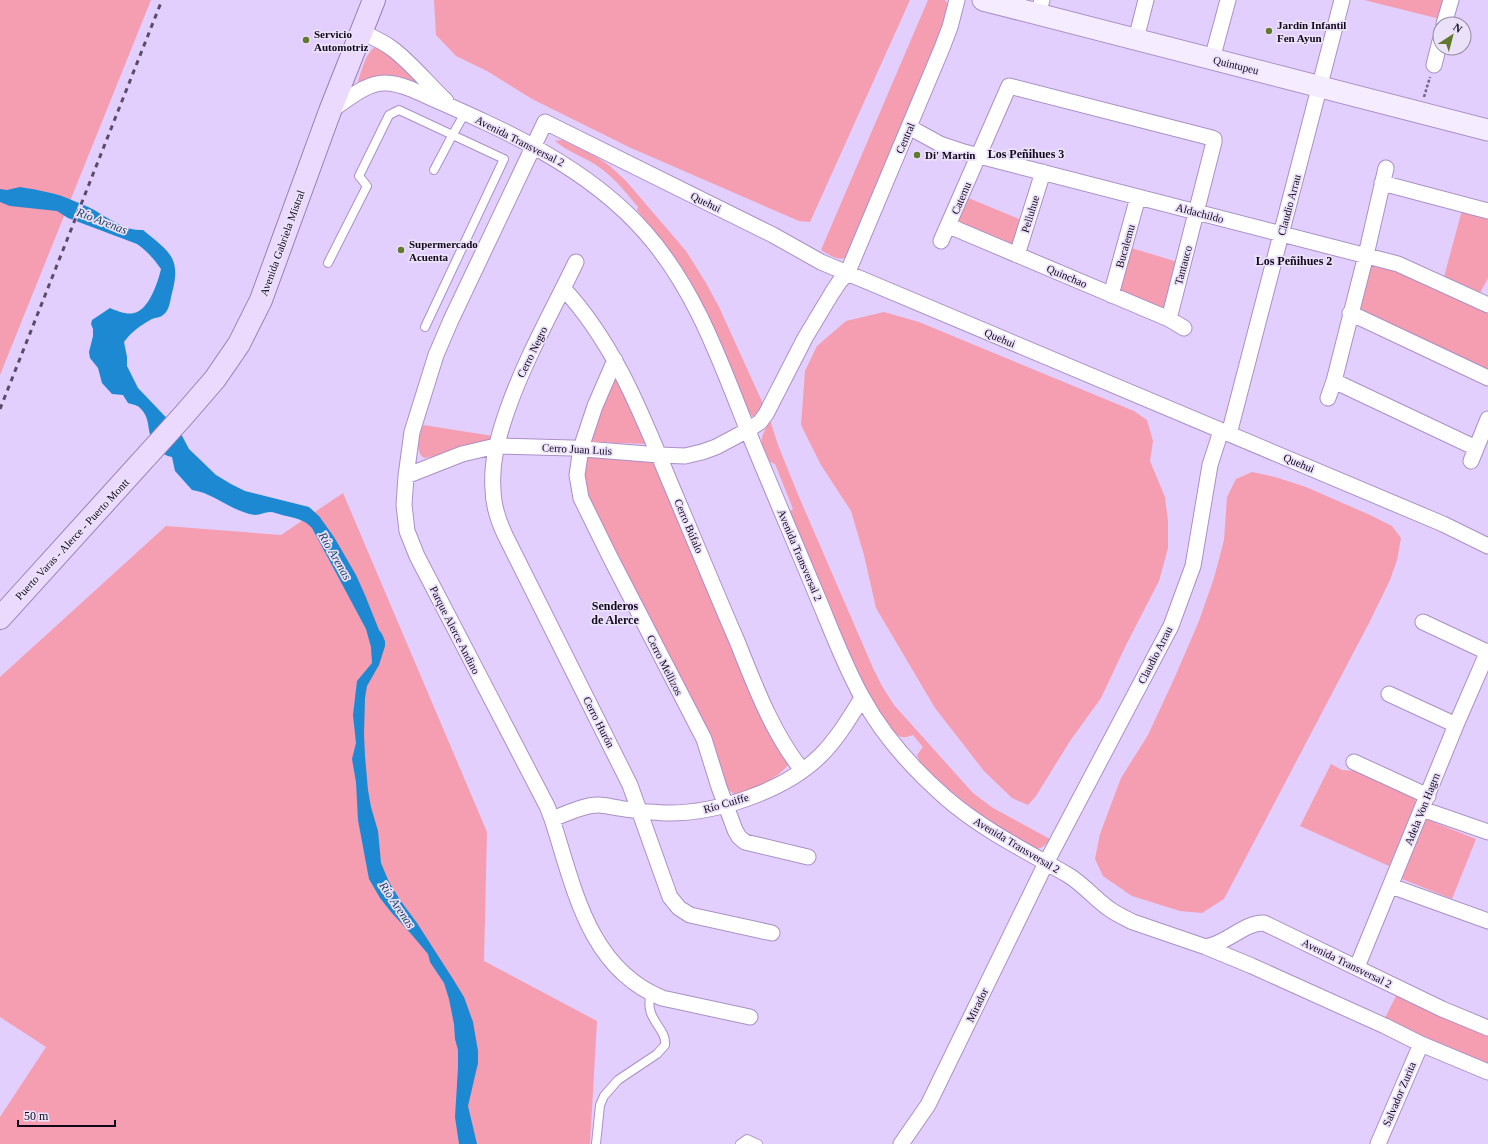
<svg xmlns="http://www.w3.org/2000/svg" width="1488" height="1144" viewBox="0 0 1488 1144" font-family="Georgia,serif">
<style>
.green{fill:#f59db1}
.water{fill:#1c89d2}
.pier{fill:#e3cffd}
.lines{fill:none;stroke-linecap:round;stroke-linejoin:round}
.lane-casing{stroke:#a990c7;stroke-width:10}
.street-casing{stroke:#a990c7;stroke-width:17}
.secondary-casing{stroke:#a990c7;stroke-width:23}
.primary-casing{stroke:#9681af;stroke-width:24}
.path{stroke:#736585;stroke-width:2.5;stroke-dasharray:3 2;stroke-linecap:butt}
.lane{stroke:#fff;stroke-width:8}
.street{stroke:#fff;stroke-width:15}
.secondary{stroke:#f5edff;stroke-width:21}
.primary{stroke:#ebdafe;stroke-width:22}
.rail{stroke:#5a4c69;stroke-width:3;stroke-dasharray:5 5;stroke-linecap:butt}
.poi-dot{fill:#61792c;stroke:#ebe1f9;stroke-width:1.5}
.labels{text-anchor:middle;stroke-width:3.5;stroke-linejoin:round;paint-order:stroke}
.poi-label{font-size:11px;font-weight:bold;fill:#12081c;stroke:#ebe1f9;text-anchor:start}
.street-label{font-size:11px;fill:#12081c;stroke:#ebe1f9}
.neighbourhood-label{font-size:12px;font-weight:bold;fill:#12081c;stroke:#ebe1f9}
.water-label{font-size:12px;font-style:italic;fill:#173f5e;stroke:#ebe1f9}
</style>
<rect width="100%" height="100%" fill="#e3cffd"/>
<path class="green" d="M0,0H151L0,375Z
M434,0H910L810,222L799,221L631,148L532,99L487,71L456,56L436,35Z
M928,0H945C950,5 948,12 947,18L847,257C839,262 829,255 821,250Z
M1364,0H1445L1440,19Z
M378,46L383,48L421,86L385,75L373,77L359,83L358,81C362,71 366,49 378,46Z
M562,140L595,156L610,166L627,182L686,251L706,283L719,307L764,406L756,418L749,414L708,317L690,281L661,240L637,210L638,207C627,194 617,181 603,170C588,158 569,153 555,141Z
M966,197L1024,221L1015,246L958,223L957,220Z
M1462,210L1488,216V278L1480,293L1444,277Z
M1128,247L1181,263L1168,311L1118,292Z
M1372,265L1402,273L1488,312V373L1361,312L1358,305L1369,266Z
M884,312L919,322L1134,411L1147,420L1153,441L1150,461L1165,497L1168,521V548L1159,581L1126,645L1101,698L1070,741L1036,796L1028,805L1012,798L984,771L935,708L876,608L864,555L851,511L821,465L801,425L805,371L817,346L846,321Z
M614,373L648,444L590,442Z
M770,420L778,445L799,497L873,668L882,686L894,705L973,793L993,808L1050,839C1046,845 1042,849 1034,849L981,816L922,767L917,755L923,747L913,735C907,737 901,739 896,734C879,721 866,689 857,669C833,617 812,564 789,512L793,509L775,464L770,462C760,440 758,443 770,420Z
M423,425L493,436V439L435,456L424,458C414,451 420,435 423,425Z
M589,455L654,461L790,763C777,779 754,790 734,794L726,788L585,500L581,463Z
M1252,472L1275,477L1306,487L1370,515L1392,526L1401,538L1397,560L1390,580L1369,623L1224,899L1202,913L1180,911L1132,896L1103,876L1095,859L1100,834L1121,778L1148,735L1174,679L1199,621L1214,578L1224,540L1227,497L1236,479Z
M343,493L487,832L484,961L597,1021L590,1144H0V1117L46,1047L0,1017V677L166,526L281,535Z
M1331,764L1342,770L1357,771L1412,796L1415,799L1416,803L1389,866L1300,826Z
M1426,819L1476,839L1452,899L1402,879Z
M1397,994L1488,1035V1065L1384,1020Z"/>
<path class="water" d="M20,187C38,190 57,193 74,201C84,205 94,209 102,215C115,222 128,231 143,230C168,251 182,257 172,293C170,300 170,310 163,315C160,318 156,317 152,319C141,325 131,332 124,342L127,357V366L138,388L180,432L189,449L216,475L231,484L245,491L309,507L319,516L334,537L356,575L365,595L379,630L382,634L385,641V646L379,665L367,686L365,698L364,734L365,756L368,790L371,807L378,831L381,863L389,882L400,900L417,923L453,979L464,997L473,1022L478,1051V1063L468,1106L477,1144H459L455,1117L458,1068V1050L455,1039L454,1024L449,999L444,983L430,962L428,954L412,935L391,912L380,898L369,879L358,820L356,782L352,759L356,743L353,715L357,681L372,663L371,647L366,629L312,528C304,519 294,518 282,515C278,514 274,512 270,512C265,512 260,515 255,515C232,512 214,493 192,490L175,471L172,457C166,456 163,454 159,449C143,434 154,420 139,407C137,405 131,404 128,403L123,395L112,394L102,383L98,368L90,358L89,352L93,336V329L91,324L92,320L110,308C117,311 127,315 134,313C149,310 158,282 161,269C154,259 147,251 137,244L68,218L57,211L10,206L0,202V189L7,190Z"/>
<path class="pier" d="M80,201L84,204L76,223L72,221Z"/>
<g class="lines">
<g class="lane-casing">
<path id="lane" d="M434,170L453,134L465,113
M328,263L367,186L359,176L389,115L399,110L504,159L425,327
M596,1144L600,1105L604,1096L618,1080L657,1054L665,1045C667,1027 643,1020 651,993
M740,1144L747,1139L758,1144"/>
</g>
<g class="street-casing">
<path id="street" d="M1038,14L1042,0
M1444,24L1451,0
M361,32C373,37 384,42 394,50C413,65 428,84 446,101
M1136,39L1146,0
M1212,59L1228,0
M1434,65L1440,41
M330,111C346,101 366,82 386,83C395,83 403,86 411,89C495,126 583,162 645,232C696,290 720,361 748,431C770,485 793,538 815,591C830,626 843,663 862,697C883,736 913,769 946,798C983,830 1026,851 1068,875C1083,884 1094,898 1108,908C1116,914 1125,918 1133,922L1206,947L1252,966L1385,1026L1421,1044L1488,1072
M909,127L940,144L964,152L1398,264L1488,305
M1382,183L1488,211
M949,226L1169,319L1184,328
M941,241L1009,86L1212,138L1214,139V142L1169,319
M1017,255L1043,172
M576,262C552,312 525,359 507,411C498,437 491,462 493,489C493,505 498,520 505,535L630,785L670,897L679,908L690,915L772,933
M563,288C614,343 641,412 669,480C692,534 714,588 737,641C755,686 772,732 802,770
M1111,295L1138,197
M1350,313L1488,378
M615,360L595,406L581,448L577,475L581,498L610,557L704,739L719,787L735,830L739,837L745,842L808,857
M1334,381L1476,448
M1328,398L1334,381L1366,255L1386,168
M1229,434L1342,0
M1471,461L1488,419
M406,476L462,454L496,446L572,448L659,455L685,456L702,452L716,447L748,430L760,422L766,414L805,338L832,293L840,281L847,274L942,48L950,27L957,0
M1423,622L1487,652
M1389,694L1456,725
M1354,762L1428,796
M1422,809L1488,832
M552,819C566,814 583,805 598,805C605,805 612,807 619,808C634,811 650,812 665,813C716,814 785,791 821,755C838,738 850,717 862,698
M1391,886L1488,921
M1206,947C1226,944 1245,922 1264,923L1442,1009L1488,1028
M1357,967L1456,725L1488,651
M750,1017L662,998C588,968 574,887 552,819L547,806L417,556L407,531L404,505L406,476L412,432L436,355L451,320L545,122L773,235L821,262L1443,524L1488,546
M901,1144L928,1105L1046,863L1171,626L1193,566L1210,465L1221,431
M1378,1144L1421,1044"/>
</g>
<g class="secondary-casing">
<path id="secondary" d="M983,0L1488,130"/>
</g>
<g class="primary-casing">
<path id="primary" d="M0,618L183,416L215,379L239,344L261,300L330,111L374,0"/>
</g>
<path class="path" d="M1424,97L1430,77"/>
<use href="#lane" class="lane"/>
<use href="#street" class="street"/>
<use href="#secondary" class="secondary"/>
<use href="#primary" class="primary"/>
<path class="rail" d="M0,409L162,0"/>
</g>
<g class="poi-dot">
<circle cx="1269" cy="31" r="4"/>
<circle cx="306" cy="40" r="4"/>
<circle cx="917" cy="155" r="4"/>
<circle cx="401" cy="250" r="4"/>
</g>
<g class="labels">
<g class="poi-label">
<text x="1277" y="29">Jardín Infantil<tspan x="1277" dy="13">Fen Ayun</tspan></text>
<text x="314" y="38">Servicio<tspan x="314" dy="13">Automotriz</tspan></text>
<text x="925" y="159">Di' Martin</text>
<text x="409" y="248">Supermercado<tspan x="409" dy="13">Acuenta</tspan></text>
</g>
<g class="street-label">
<text transform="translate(1236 65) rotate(14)" y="4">Quintupeu</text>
<text transform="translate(905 138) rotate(-67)" y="4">Central</text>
<text transform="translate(520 141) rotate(27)" y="4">Avenida Transversal 2</text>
<text transform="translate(961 198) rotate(-67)" y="4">Catemu</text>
<text transform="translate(706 202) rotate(26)" y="4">Quehui</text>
<text transform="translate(1289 205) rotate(-75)" y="4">Claudio Arrau</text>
<text transform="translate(1200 213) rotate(15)" y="4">Aldachildo</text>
<text transform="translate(1030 214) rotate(-73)" y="4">Pelluhue</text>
<text transform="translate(282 243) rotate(-70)" y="4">Avenida Gabriela Mistral</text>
<text transform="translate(1125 246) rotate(-74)" y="4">Bucalemu</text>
<text transform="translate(1183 265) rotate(-75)" y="4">Tantauco</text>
<text transform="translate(1067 276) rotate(23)" y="4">Quinchao</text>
<text transform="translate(1000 338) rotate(23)" y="4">Quehui</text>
<text transform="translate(532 352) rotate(-64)" y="4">Cerro Negro</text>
<text transform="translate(577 449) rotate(3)" y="4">Cerro Juan Luis</text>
<text transform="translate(1299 463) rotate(23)" y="4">Quehui</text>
<text transform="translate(689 526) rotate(67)" y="4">Cerro Búfalo</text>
<text transform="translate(72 539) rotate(-47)" y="4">Puerto Varas - Alerce - Puerto Montt</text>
<text transform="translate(800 555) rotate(67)" y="4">Avenida Transversal 2</text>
<text transform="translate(455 630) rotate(63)" y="4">Parque Alerce Andino</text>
<text transform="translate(1155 655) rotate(-63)" y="4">Claudio Arrau</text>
<text transform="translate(665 665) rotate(63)" y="4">Cerro Mellizos</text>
<text transform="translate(599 722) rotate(63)" y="4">Cerro Hurón</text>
<text transform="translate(726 803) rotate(-16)" y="4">Río Cuiffe</text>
<text transform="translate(1422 809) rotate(-68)" y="4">Adela Von Hagrn</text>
<text transform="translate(1017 845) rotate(31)" y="4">Avenida Transversal 2</text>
<text transform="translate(1347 963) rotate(26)" y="4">Avenida Transversal 2</text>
<text transform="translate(977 1005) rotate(-64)" y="4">Mirador</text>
<text transform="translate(1399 1094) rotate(-67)" y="4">Salvador Zurita</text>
</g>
<g class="neighbourhood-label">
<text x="1026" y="158">Los Peñihues 3</text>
<text x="1294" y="265">Los Peñihues 2</text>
<text x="615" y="610">Senderos<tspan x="615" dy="14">de Alerce</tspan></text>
</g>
<g class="water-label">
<text transform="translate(102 221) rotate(21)" y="4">Río Arenas</text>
<text transform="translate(335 556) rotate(60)" y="4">Río Arenas</text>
<text transform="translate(397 905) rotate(56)" y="4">Río Arenas</text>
</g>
</g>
<g transform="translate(1452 36) rotate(36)"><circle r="19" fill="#ebe1f9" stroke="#948aa1"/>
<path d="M0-3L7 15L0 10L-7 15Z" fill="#61792c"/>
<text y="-6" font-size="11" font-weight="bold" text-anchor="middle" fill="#12081c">N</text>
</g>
<path d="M18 1120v6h97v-6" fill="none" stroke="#12081c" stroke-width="2"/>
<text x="24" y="1120" font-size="12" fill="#12081c" stroke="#ebe1f9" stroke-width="3" paint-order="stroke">50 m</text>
</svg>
